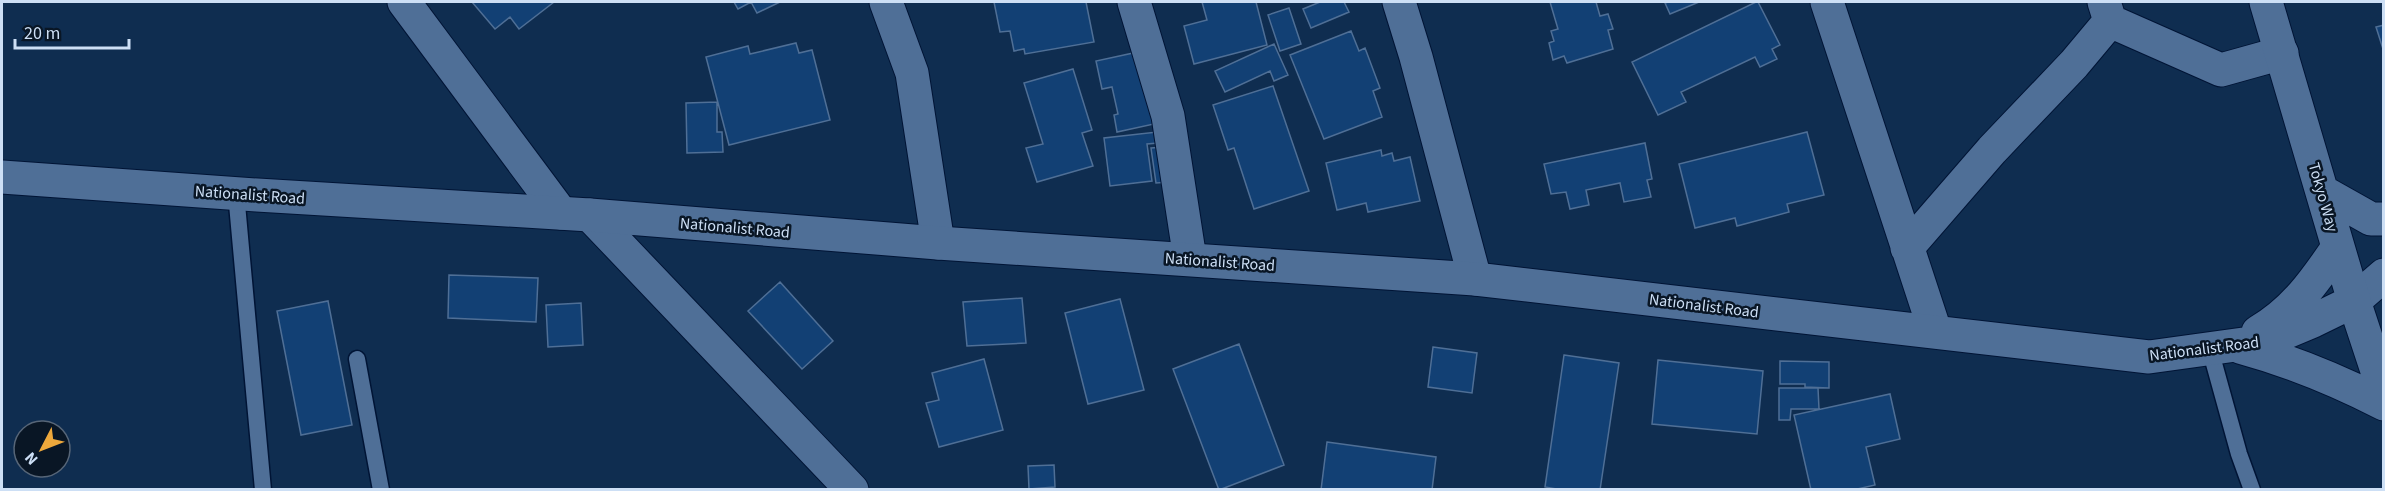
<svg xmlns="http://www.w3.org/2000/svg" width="2385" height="491" viewBox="0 0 2385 491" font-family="'Source Sans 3',sans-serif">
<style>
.building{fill:#124074;stroke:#4f6f96;stroke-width:1.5}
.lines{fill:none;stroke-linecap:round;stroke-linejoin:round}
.lane-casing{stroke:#001435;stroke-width:19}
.street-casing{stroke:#001435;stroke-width:35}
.secondary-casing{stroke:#001435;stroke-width:35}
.lane{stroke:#4f6f97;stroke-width:16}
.street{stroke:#4f6f97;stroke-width:33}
.secondary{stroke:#4f6f97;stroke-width:33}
.labels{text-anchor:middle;stroke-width:5;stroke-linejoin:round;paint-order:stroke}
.street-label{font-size:16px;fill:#cddff5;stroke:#091625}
</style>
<rect width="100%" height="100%" fill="#0f2d50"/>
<path class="building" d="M472,2H554L519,29L510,17L495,29Z
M734,2H780L757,13L751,2L738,9Z
M994,2H1086L1094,42L1025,54L1024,49L1014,51L1010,31L1000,32Z
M1202,2H1256L1267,45L1194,64L1184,26L1207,20Z
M1320,2H1344L1349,12L1311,28L1303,9Z
M1550,2H1596L1600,16L1608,14L1613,29L1608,30L1613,49L1567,63L1564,56L1553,60L1549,43L1554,41L1551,31L1558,29Z
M1668,2H1699L1670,14L1665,3Z
M1756,2H1758L1780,45L1772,49L1777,59L1760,67L1755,57L1681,92L1686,102L1658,115L1632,62Z
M1289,8L1301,44L1280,51L1268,15Z
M2384,25V52L2376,27Z
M1351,31L1359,51L1365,48L1380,88L1373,91L1382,117L1324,139L1290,55Z
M796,43L799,53L812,50L830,120L729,145L706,57L748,46L750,54Z
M1274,44L1288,75L1274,81L1270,71L1225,92L1215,71Z
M1138,52L1154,124L1117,132L1114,115L1118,114L1112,87L1102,89L1096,61Z
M1073,69L1092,130L1082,133L1093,166L1037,182L1026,148L1043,144L1024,83Z
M1273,86L1309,191L1254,209L1234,148L1228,150L1213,105Z
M717,102V132H722L723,152L687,153L686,103Z
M1157,132L1158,143L1147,144L1152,181L1110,186L1104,138Z
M1807,132L1824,195L1787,204L1789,212L1737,226L1735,218L1695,228L1679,164Z
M1645,143L1652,179L1647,180L1651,197L1624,202L1620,183L1586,190L1589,205L1570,209L1566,192L1551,194L1544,164Z
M1164,147L1169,182L1156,183L1151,148Z
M1381,150L1382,156L1392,153L1394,161L1410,157L1420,201L1368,212L1366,203L1337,210L1326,163Z
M449,275L538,278L536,322L448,318Z
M780,282L833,341L802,369L748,311Z
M1022,298L1026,343L967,346L963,302Z
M1120,299L1144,390L1088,404L1065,313Z
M328,301L352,425L301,435L277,311Z
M581,303L583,345L548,347L546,305Z
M1239,344L1284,465L1219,490L1173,369Z
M1433,347L1477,353L1472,393L1428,387Z
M1564,355L1619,363L1600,490H1562L1545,487Z
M984,359L1003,430L939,447L926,403L939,400L932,373Z
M1658,360L1763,371L1757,434L1652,424Z
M1780,361L1829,362V388L1805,387V384H1780Z
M1779,388H1818L1819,409H1791L1790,420H1779Z
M1890,394L1900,439L1866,447L1875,485L1853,490H1811L1794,415Z
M1327,442L1436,457L1432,490H1321Z
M1054,465L1055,487L1029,489L1028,466Z"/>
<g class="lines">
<g class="lane-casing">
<path id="lane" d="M236,193L263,490
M2210,349L2239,454L2252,490
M357,359L381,490"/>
</g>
<g class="street-casing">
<path id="street" d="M404,2L561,213
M886,2L912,73L938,243
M1134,2L1168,116L1190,259
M1399,2L1416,57L1475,279
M1827,2L1935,331
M2110,21L2221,70L2282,53
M590,215L852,490
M1907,248L1992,150L2074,64L2110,21L2104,2
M2354,301L2384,275"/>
</g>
<g class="secondary-casing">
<path id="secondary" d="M2266,2L2354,301L2384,392
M2,177L257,195L590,215L938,243L1475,279L2149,357L2265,341L2313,321L2354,301
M2323,192L2371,219H2384
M2258,332C2294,311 2315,281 2338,247
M2240,347C2291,361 2337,380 2384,404"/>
</g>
<use href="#lane" class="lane"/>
<use href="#street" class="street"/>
<use href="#secondary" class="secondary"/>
</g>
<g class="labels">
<g class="street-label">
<text transform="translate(250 194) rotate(4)" y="6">Nationalist Road</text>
<text transform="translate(2324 197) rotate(74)" y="6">Tokyo Way</text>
<text transform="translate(735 227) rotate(5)" y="6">Nationalist Road</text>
<text transform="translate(1220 261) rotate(4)" y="6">Nationalist Road</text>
<text transform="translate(1704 305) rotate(7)" y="6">Nationalist Road</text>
<text transform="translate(2204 348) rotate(-7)" y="6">Nationalist Road</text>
</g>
</g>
<rect width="2385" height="491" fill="none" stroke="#cddff5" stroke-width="6"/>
<g transform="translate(42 449) rotate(228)"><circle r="28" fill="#091625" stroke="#576678" stroke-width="1.5"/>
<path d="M0-4.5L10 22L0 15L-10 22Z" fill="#eda83c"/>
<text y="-9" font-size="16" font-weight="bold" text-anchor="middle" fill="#cddff5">N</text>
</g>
<path d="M15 39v9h114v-9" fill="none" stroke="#cddff5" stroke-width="3"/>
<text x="24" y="39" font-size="18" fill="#cddff5" stroke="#091625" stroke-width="4.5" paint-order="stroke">20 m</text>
</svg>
